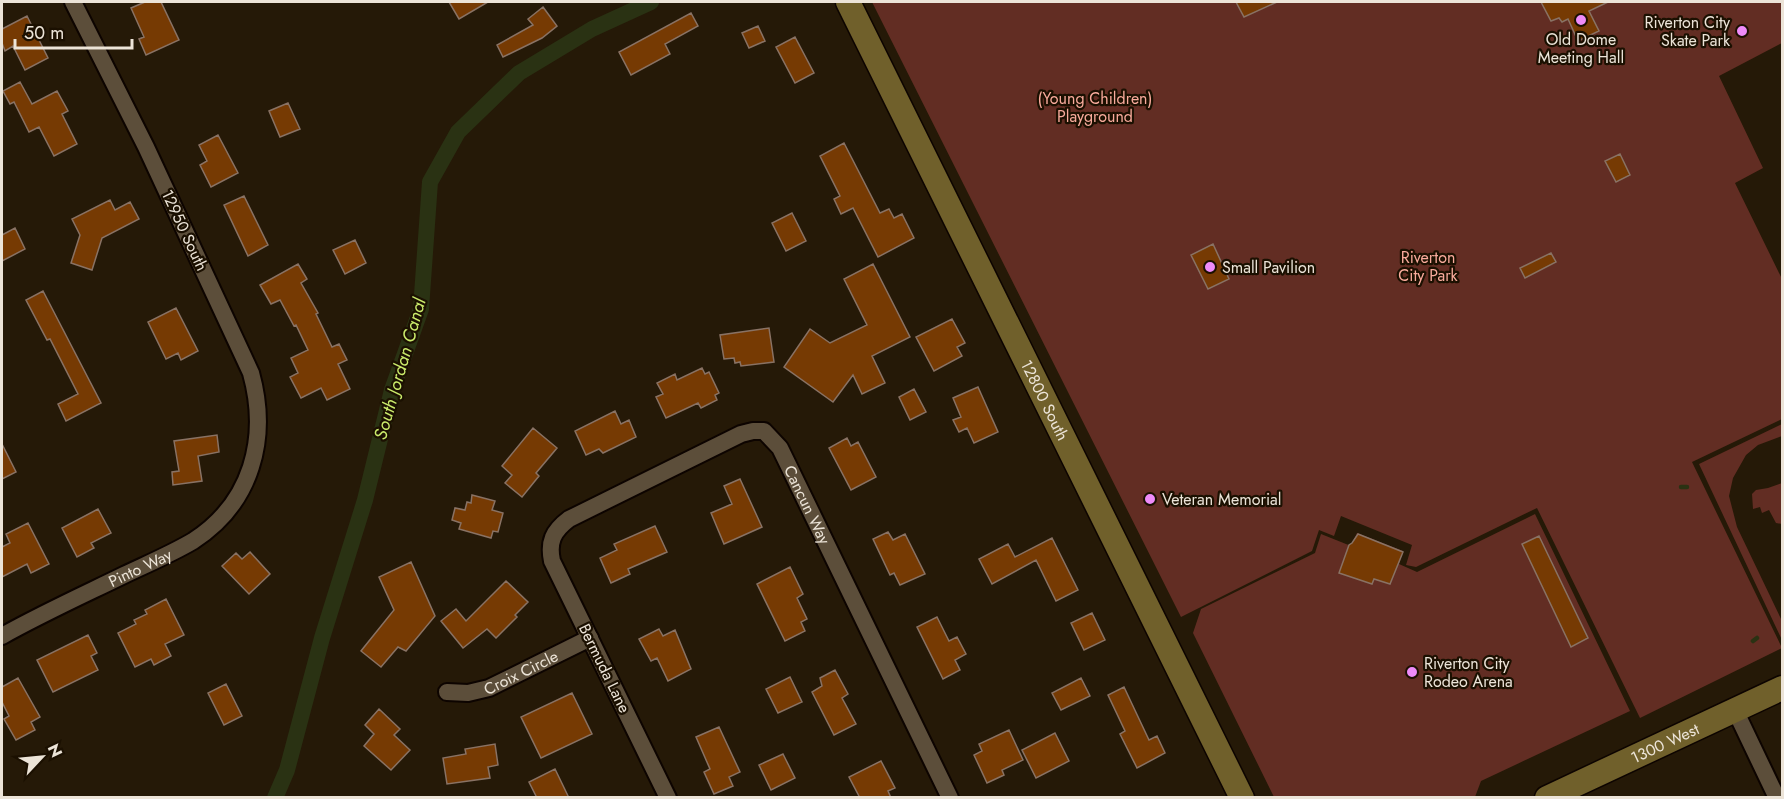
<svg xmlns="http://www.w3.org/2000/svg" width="1784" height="799" viewBox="0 0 1784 799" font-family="Jost,sans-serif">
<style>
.green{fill:#622d23}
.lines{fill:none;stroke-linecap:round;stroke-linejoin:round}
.stream{stroke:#2a3213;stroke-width:4.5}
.canal{stroke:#2a3213;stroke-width:16}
.building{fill:#763a03;stroke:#897264;stroke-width:1.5}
.street-casing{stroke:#0d0400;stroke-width:20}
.secondary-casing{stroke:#0d0400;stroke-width:27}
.street{stroke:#5c4e3a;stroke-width:16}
.secondary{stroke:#70602b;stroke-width:24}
.poi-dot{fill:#ee8bf8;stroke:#1b1001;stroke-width:2}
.labels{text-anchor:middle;stroke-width:4.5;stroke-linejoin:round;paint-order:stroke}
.poi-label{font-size:16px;fill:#ece4d8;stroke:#1b1001;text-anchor:start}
.park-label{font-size:16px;fill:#f9ab9c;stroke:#1b1001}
.street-label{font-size:16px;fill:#ece4d8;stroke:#1b1001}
.water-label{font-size:18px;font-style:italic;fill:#cbeb6b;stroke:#1b1001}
</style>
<rect width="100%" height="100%" fill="#251907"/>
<path class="green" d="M872,2H1782V43L1719,76L1763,168L1735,183L1782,279V419L1692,462L1782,648L1640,718L1537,508L1416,567L1406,565L1412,545L1341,516L1334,536L1319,530L1312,551L1181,617Z
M1782,424V436L1758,445L1746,455L1733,478L1729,496L1737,527L1782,621V640L1699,464Z
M1782,483V524L1776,523L1769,510L1762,513L1760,507L1753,509L1752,494L1756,490L1768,488Z
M1535,514L1630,711L1481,781L1475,797H1274L1193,633L1201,609L1315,553L1321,534L1351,546L1357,533L1403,551L1399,564L1417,572Z"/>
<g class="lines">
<path class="stream" d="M1681,487H1687
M1753,641L1757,638"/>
<path class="canal" d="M275,798L287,770L322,638L365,500L392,390L421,309L430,182L458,132L519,73L592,29L651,2"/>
</g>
<path class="building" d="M145,2H161L179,40L146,55L139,39L144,37L131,8Z
M449,2H488L459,19Z
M1236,2H1277L1244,17Z
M1541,2H1608L1589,11L1599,31L1578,41L1568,19L1562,22L1559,18L1551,21Z
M543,7L557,26L542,38L503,57L497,45L533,25L528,19Z
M691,13L698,26L665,44L670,54L631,75L619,52Z
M27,16L48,58L25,70L13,46L5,51L2,43V29Z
M758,26L765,41L749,48L742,33Z
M795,37L814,73L795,83L776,47Z
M20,82L32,104L57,91L68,111L62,114L77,144L54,156L39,127L29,132L14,102L10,104L3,91Z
M288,103L300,129L280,137L269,111Z
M218,135L238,173L211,187L200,165L207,161L199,145Z
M844,143L880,213L889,209L894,218L902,214L914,238L878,257L853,208L841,214L834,199L840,196L820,156Z
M1620,154L1630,175L1616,182L1605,161Z
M244,196L268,245L248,256L224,205Z
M110,200L115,210L130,202L139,219L102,238L92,270L71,263L80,235L72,219Z
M792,213L806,241L786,251L772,223Z
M15,228L25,249L2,261V235Z
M355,240L366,263L345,274L333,250Z
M1213,244L1229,279L1208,289L1191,255Z
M1551,253L1556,262L1525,278L1520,268Z
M298,264L307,279L301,283L318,313L316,314L332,347L339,344L347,360L338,364L350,389L327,400L321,388L301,398L290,377L298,373L291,358L308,350L296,325L294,326L280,300L271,304L260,285Z
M873,264L910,337L872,356L885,383L862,394L853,375L833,402L784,367L810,329L830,343L867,325L844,279Z
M43,291L101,403L66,421L58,404L78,394L50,339L47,340L26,300Z
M176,308L198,351L181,360L178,353L166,359L148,322Z
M952,319L965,343L957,347L962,356L934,371L916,337Z
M769,328L774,362L741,366L740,362L735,363L734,358L724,359L720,335Z
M702,368L705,374L709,372L719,393L715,395L717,400L701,408L698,403L666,418L656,397L663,394L657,383L675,374L677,380Z
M978,387L998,432L974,443L967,428L959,432L953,420L961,417L953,398Z
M914,389L926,412L910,420L899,397Z
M615,411L621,424L629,420L636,437L603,453L599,449L586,455L575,431Z
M533,428L557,448L536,473L539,476L522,497L505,483L512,475L502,466Z
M217,435L219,452L198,456L202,481L173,485L172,472L179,471L174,441Z
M847,438L851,446L858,442L876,477L851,490L829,448Z
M2,444L16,472L2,479Z
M740,479L762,527L724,544L711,513L732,504L724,486Z
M472,495L495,501L492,510L503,513L498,532L493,531L491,538L459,529L461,523L452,520L455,508L465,510L467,502L471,503Z
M98,509L111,533L91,543L94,548L77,557L62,528Z
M28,523L49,564L31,573L27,564L2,577V547L10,543L6,534Z
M655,526L667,552L628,569L630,574L611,583L600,558L617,550L614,544Z
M888,532L893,540L905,534L925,574L900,585L894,573L890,575L873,539Z
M1358,534L1403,552L1390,584L1374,579L1372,584L1339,573L1349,545L1352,543Z
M1539,536L1588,638L1571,647L1522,544Z
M1052,538L1078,590L1056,601L1036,560L992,584L979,559L1008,544L1015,557Z
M250,552L270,574L249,594L222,566L236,553L242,559Z
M411,562L435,616L406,651L398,647L381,667L361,651L394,610L379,577Z
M790,567L803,594L797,598L807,619L801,622L805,631L785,641L757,584Z
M506,581L528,602L515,615L517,617L496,638L487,629L463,648L441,621L456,609L466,621Z
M166,599L184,635L165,644L171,656L154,665L151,659L135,667L118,633L136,624L134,620L147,614L145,610Z
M1092,613L1105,640L1084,650L1071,623Z
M937,617L949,641L957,637L966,654L955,660L960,670L943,679L917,627Z
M659,629L663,636L675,630L691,669L668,681L657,658L651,661L639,639Z
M88,635L97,653L91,656L98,670L53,692L37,660Z
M835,670L848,694L842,698L856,724L834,735L812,692L822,686L820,678Z
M790,677L802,702L778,713L766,689Z
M18,678L40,717L31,722L35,730L16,740L4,719L9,716L2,702V687Z
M1081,678L1090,696L1061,710L1052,693Z
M226,684L242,716L224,725L208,693Z
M1124,687L1149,740L1157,736L1165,753L1137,768L1120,734L1125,731L1108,695Z
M572,693L592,734L541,758L521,717Z
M379,709L400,729L394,735L410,750L391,770L364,746L374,734L365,725Z
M719,727L740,772L729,777L733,786L714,794L704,772L710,769L696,737Z
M1009,730L1023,760L1002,770L1004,775L987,783L974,755L982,751L979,744Z
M1055,733L1069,761L1036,778L1022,750Z
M495,744L498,765L488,767L490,778L447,784L443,758L466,754L465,749Z
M783,754L795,778L771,790L759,765Z
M881,761L895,788L888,791L891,798H860L849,777Z
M555,769L569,798H537L529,782Z"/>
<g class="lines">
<g class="street-casing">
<g id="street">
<path id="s1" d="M2,636C41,614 83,595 124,575C147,564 171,554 193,541C252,503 269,438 251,373L146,147L73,2"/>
<path id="s2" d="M447,692L468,693L489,688L590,638"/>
<path d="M1735,710L1777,798"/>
<path id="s3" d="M668,798L552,561C548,542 553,531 569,519L741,434L753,431H764L780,448L950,798"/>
</g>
</g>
<g class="secondary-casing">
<g id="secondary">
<path id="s4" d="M848,2L1242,798"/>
<path id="s5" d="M1547,798L1782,688"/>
</g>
</g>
<use href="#street" class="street"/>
<use href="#secondary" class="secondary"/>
</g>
<g class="poi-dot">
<circle cx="1581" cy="20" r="6"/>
<circle cx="1742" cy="31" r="6"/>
<circle cx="1210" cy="267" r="6"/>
<circle cx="1150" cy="499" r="6"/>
<circle cx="1412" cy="672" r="6"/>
</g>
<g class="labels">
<g class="poi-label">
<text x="1730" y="28" text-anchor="end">Riverton City<tspan x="1730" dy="18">Skate Park</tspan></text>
<text x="1581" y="45" text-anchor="middle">Old Dome<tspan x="1581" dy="18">Meeting Hall</tspan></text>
<text x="1222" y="273">Small Pavilion</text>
<text x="1162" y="505">Veteran Memorial</text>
<text x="1424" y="669">Riverton City<tspan x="1424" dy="18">Rodeo Arena</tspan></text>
</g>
<g class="park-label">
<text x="1095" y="104">(Young Children)<tspan x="1095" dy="18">Playground</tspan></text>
<text x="1428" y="263">Riverton<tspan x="1428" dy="18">City Park</tspan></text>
</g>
<g class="street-label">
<text transform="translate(185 230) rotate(65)" y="6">12950 South</text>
<text dy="6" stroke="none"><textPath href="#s4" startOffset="444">12800 South</textPath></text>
<text dy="6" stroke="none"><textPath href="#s3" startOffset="614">Cancun Way</textPath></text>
<text dy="6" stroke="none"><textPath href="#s1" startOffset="154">Pinto Way</textPath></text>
<text transform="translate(605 668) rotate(64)" y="6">Bermuda Lane</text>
<text dy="6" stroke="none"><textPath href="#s2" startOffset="78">Croix Circle</textPath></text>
<text dy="6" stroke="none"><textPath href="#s5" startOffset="130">1300 West</textPath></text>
</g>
<g class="water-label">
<text transform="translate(400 369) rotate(-74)" y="6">South Jordan Canal</text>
</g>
</g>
<rect width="1784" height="799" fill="none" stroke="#ece4d8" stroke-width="6"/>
<g transform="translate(42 757) rotate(64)" stroke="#1b1001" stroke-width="4.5" paint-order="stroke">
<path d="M0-4.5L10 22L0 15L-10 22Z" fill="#ece4d8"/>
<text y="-9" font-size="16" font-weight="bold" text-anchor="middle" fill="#ece4d8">N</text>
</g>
<path d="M15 39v9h117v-9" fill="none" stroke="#ece4d8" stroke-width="3"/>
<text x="24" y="39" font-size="18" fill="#ece4d8" stroke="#1b1001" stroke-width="4.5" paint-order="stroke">50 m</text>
</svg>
